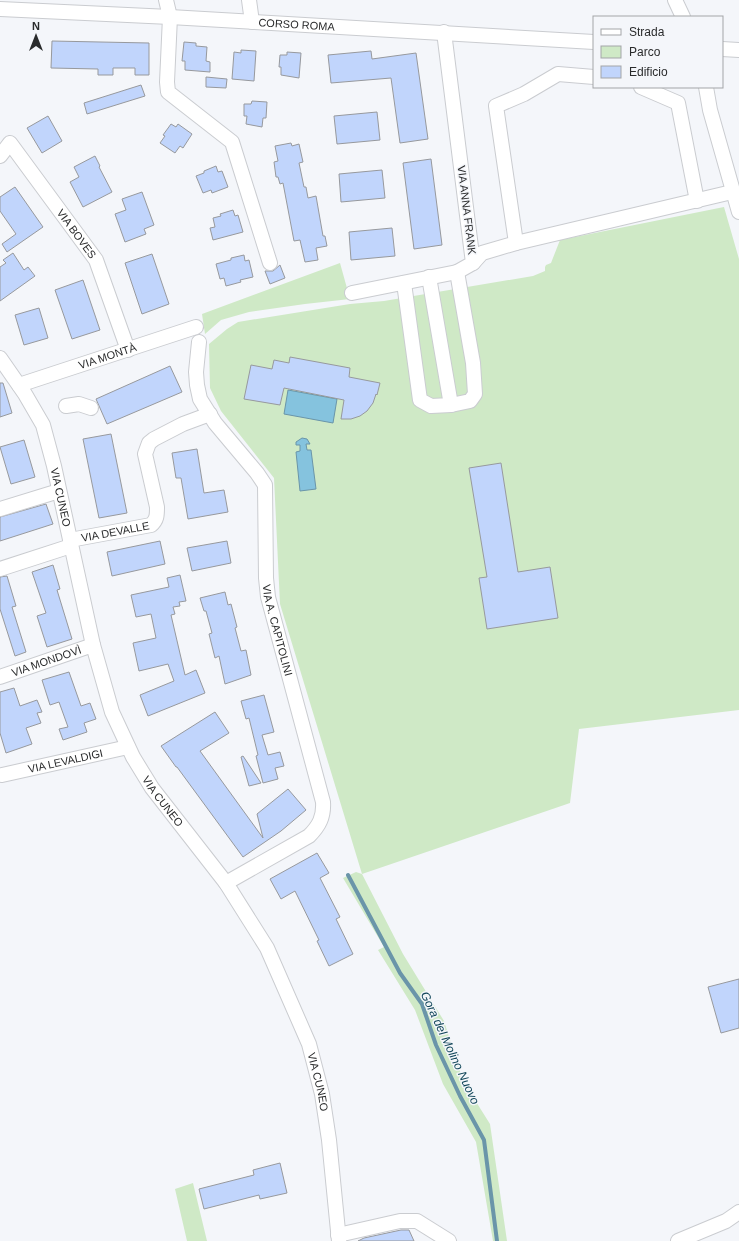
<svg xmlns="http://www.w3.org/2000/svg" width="739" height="1241" viewBox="0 0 739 1241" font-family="Arial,sans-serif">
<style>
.green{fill:#cfe9c6}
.water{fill:#85c3de;stroke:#6a95a9}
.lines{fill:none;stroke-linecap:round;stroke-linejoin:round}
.stream{stroke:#6a95a9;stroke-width:4}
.building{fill:#c1d5fc;stroke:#97999d}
.minor-casing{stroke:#caccd0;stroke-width:16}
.minor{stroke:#fff;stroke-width:14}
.labels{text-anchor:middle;stroke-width:3;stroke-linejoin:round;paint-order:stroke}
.street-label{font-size:11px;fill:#2a2b2c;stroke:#f4f6fa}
.water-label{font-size:12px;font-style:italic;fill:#114659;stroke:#f4f6fa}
</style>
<rect width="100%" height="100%" fill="#f4f6fa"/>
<path class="green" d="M724,207L739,259V710L579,729L570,803L362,874L403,954L444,1021L463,1081L490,1124L507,1241H493L476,1142L443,1084L415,1010L378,950L384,947L343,878L356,872L362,874L280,604L274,478L221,411L210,388L209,344L227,329L238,322L350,304L384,301L533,276L545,271V267L546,265L551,263L560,240Z
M340,263L350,299L305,304L249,312L221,320L205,334L202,314Z
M193,1183L207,1241H187L175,1189Z"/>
<path class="water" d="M288,390L337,399L333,423L284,414Z
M302,438L307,439L310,444H306L307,450H311L316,489L300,491L296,452L300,451V445H296V442Z"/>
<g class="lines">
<path class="stream" d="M348,875L400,973L422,1004L436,1045L460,1096L484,1140L497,1241"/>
</g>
<path class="building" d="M52,41L149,43V75H135V68H113V75H98V69L51,68Z
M184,42L196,43V46L207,47L206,61L210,62V72L185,70V61H182Z
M241,50L256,51L254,81L232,79L234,52L241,53Z
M371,51L372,59L416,53L428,139L400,143L391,78L331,83L328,55Z
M287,52L301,53L299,78L281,75V67H279L280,55H287Z
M206,77L227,79L226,88L206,87Z
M141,85L145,96L87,114L84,103Z
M252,101L267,102L266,118H263L262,127L246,124L247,116H244V104H251Z
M377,112L380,140L337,144L334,116Z
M48,116L62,141L42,153L27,128Z
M171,124L176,127L178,124L192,134L183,148L180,146L175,153L160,143L165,136L163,135Z
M291,143L292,146L299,144L303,162L299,163L304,187H306L308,198L316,196L323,236H325L327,246L316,248L318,260L305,262L300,240L294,241L283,183L280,184L278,177H276L274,162L278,161L275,146Z
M95,156L100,166L99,167L112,192L83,207L70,182L79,177L74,167Z
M431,159L442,245L414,249L403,163Z
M216,166L218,172L222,171L228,187L212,193L211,190L203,193L196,176L204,173V171Z
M382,170L385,198L341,202L339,174Z
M15,187L43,227L7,252L2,244L16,234L0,211V197Z
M142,192L154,225L144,229L146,234L125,242L115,214L126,210L122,199Z
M233,210L235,216L238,215L243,232L213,240L210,228L215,227L213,218L221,216L220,214Z
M392,228L395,256L351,260L349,232Z
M13,253L24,270L28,267L35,276L0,301V267L6,263L3,260Z
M152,254L169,304L142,314L125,263Z
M244,255L245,261L249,260L253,277L240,280L241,282L226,286L224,278L220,279L216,264L231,260V258Z
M280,265L285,278L270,284L265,271H273Z
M83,280L100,330L72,339L55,290Z
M39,308L48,338L24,345L15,315Z
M290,357L350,368L349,377L380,383L377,395L376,394L373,403L367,411L360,416L351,419H341L344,400L284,388L280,405L244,399L251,365L272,369L274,360L289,363Z
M170,366L182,392L107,424L96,399Z
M0,383H3L12,413L0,417Z
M111,434L127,513L99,518L83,439Z
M24,440L35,477L11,484L0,447Z
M197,449L204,493L224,490L228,512L188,519L181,478H176L172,453Z
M501,463L518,572L550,567L558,618L487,629L479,578L487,577L469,468Z
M46,504L53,524L0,541V517Z
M160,541L165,564L112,576L107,552Z
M227,541L231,563L192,571L187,548Z
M53,565L60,589L57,590L72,639L47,647L37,616L46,613L32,572Z
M180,575L186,601L179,602L180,606L173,607L175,614L171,615L185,675L196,670L205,693L148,716L140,695L174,681L168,664L139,671L133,643L156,638L151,614L136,617L131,595L169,587L167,578Z
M7,576L16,606L12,607L26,652L15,656L0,609V577Z
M225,592L228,605L231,604L237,627L235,628L241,651L246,650L251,675L225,684L219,656L215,658L209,634L212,633L206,611H204L200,598Z
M69,672L81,706L90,703L96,719L84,723L87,732L63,740L59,729L68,727L59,702L50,705L42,680Z
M14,688L20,706L37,700L42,712L37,713L41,723L26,728L32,744L6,753L0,733V692Z
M264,695L274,732L262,735L268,755L280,752L284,766L275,768L278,779L263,783L256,756L258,755L249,718L246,719L241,701Z
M215,712L229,733L200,751L263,838L257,814L288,789L306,810L281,831L243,857L177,767H176L161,746Z
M243,756L261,783L249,786L241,757Z
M317,853L329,873L320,878L340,917L336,919L353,954L329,966L317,941L319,940L295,891L281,899L270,879Z
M739,979V1028L721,1033L708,987Z
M280,1163L287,1193L260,1199L259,1195L204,1209L199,1189L254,1175L253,1170Z
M401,1230H409L414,1241H358L364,1238Z"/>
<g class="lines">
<g class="minor-casing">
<g id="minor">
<path d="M166,0L170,17L167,82L168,92L232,142L270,263"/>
<path d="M249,0L252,22"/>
<path d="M675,0L683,17"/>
<path id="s1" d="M0,9L170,17L594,42"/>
<path d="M722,49L739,50"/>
<path d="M641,87L678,103L697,201"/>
<path d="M706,87L710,110L739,212"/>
<path id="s2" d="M0,156L10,143L96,260L128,350"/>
<path d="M516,243L732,192"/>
<path d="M473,263L482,253L516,243L496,106L524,94L558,74L594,77"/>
<path d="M404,283L420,400L431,406L451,405L429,277"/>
<path d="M352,293L457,272L473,263L444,32"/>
<path id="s3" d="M199,342L196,372L197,385L200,399L215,423L257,473L265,485L266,578L268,597L323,802C324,817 319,826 309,836L226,883"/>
<path id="s4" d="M0,358L25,394L43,425L54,466L93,645L112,712L133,757L152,788L226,883L267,948L309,1044L322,1094L329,1140L339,1241"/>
<path id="s5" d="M19,385L196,327"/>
<path d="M451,405L470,401L475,394L473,363L457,272"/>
<path d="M66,406L79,404L91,408"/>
<path d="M0,509L59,491"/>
<path id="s6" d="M70,540L151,525C157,520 157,515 157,507L145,454L149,443L154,439L183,424L210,414"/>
<path d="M0,569L71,546"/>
<path id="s7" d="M0,677L93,645"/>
<path id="s8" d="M2,775L128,747"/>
<path d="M338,1235L400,1221H417L449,1241"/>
<path d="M678,1241L726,1221L739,1212"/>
</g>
</g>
<use href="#minor" class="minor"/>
</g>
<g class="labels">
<g class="street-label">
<text dy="4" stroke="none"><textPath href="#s1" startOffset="297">CORSO ROMA</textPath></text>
<text transform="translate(467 210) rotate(83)" y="4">VIA ANNA FRANK</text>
<text dy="4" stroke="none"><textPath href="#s2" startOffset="129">VIA BOVES</textPath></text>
<text dy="4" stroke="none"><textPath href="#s5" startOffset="93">VIA MONTÀ</textPath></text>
<text dy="4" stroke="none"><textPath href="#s4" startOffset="154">VIA CUNEO</textPath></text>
<text dy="4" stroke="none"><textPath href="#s6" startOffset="46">VIA DEVALLE</textPath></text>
<text dy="4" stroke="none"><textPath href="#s3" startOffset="312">VIA A. CAPITOLINI</textPath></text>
<text dy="4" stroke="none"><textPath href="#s7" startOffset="49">VIA MONDOVÌ</textPath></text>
<text dy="4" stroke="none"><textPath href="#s8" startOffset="65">VIA LEVALDIGI</textPath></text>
<text dy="4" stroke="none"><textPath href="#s4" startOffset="478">VIA CUNEO</textPath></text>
<text dy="4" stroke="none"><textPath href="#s4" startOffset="802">VIA CUNEO</textPath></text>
</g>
<g class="water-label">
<text transform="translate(450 1048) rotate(65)" y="4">Gora del Molino Nuovo</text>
</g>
</g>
<rect x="593" y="16" width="130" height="72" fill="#f4f6fa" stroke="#a3a5a8"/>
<rect x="601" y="29" width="20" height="6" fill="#ffffff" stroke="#a3a5a8"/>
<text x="629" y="36" font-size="12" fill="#2a2b2c">Strada</text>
<rect x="601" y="46" width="20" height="12" fill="#cfe9c6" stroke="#a3a5a8"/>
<text x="629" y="56" font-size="12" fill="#2a2b2c">Parco</text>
<rect x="601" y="66" width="20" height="12" fill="#c1d5fc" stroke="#a3a5a8"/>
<text x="629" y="76" font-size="12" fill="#2a2b2c">Edificio</text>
<g transform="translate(36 36)" stroke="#f4f6fa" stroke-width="3" paint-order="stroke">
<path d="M0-3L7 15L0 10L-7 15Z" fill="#2a2b2c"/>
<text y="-6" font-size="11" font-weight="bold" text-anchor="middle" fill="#2a2b2c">N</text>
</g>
</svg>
